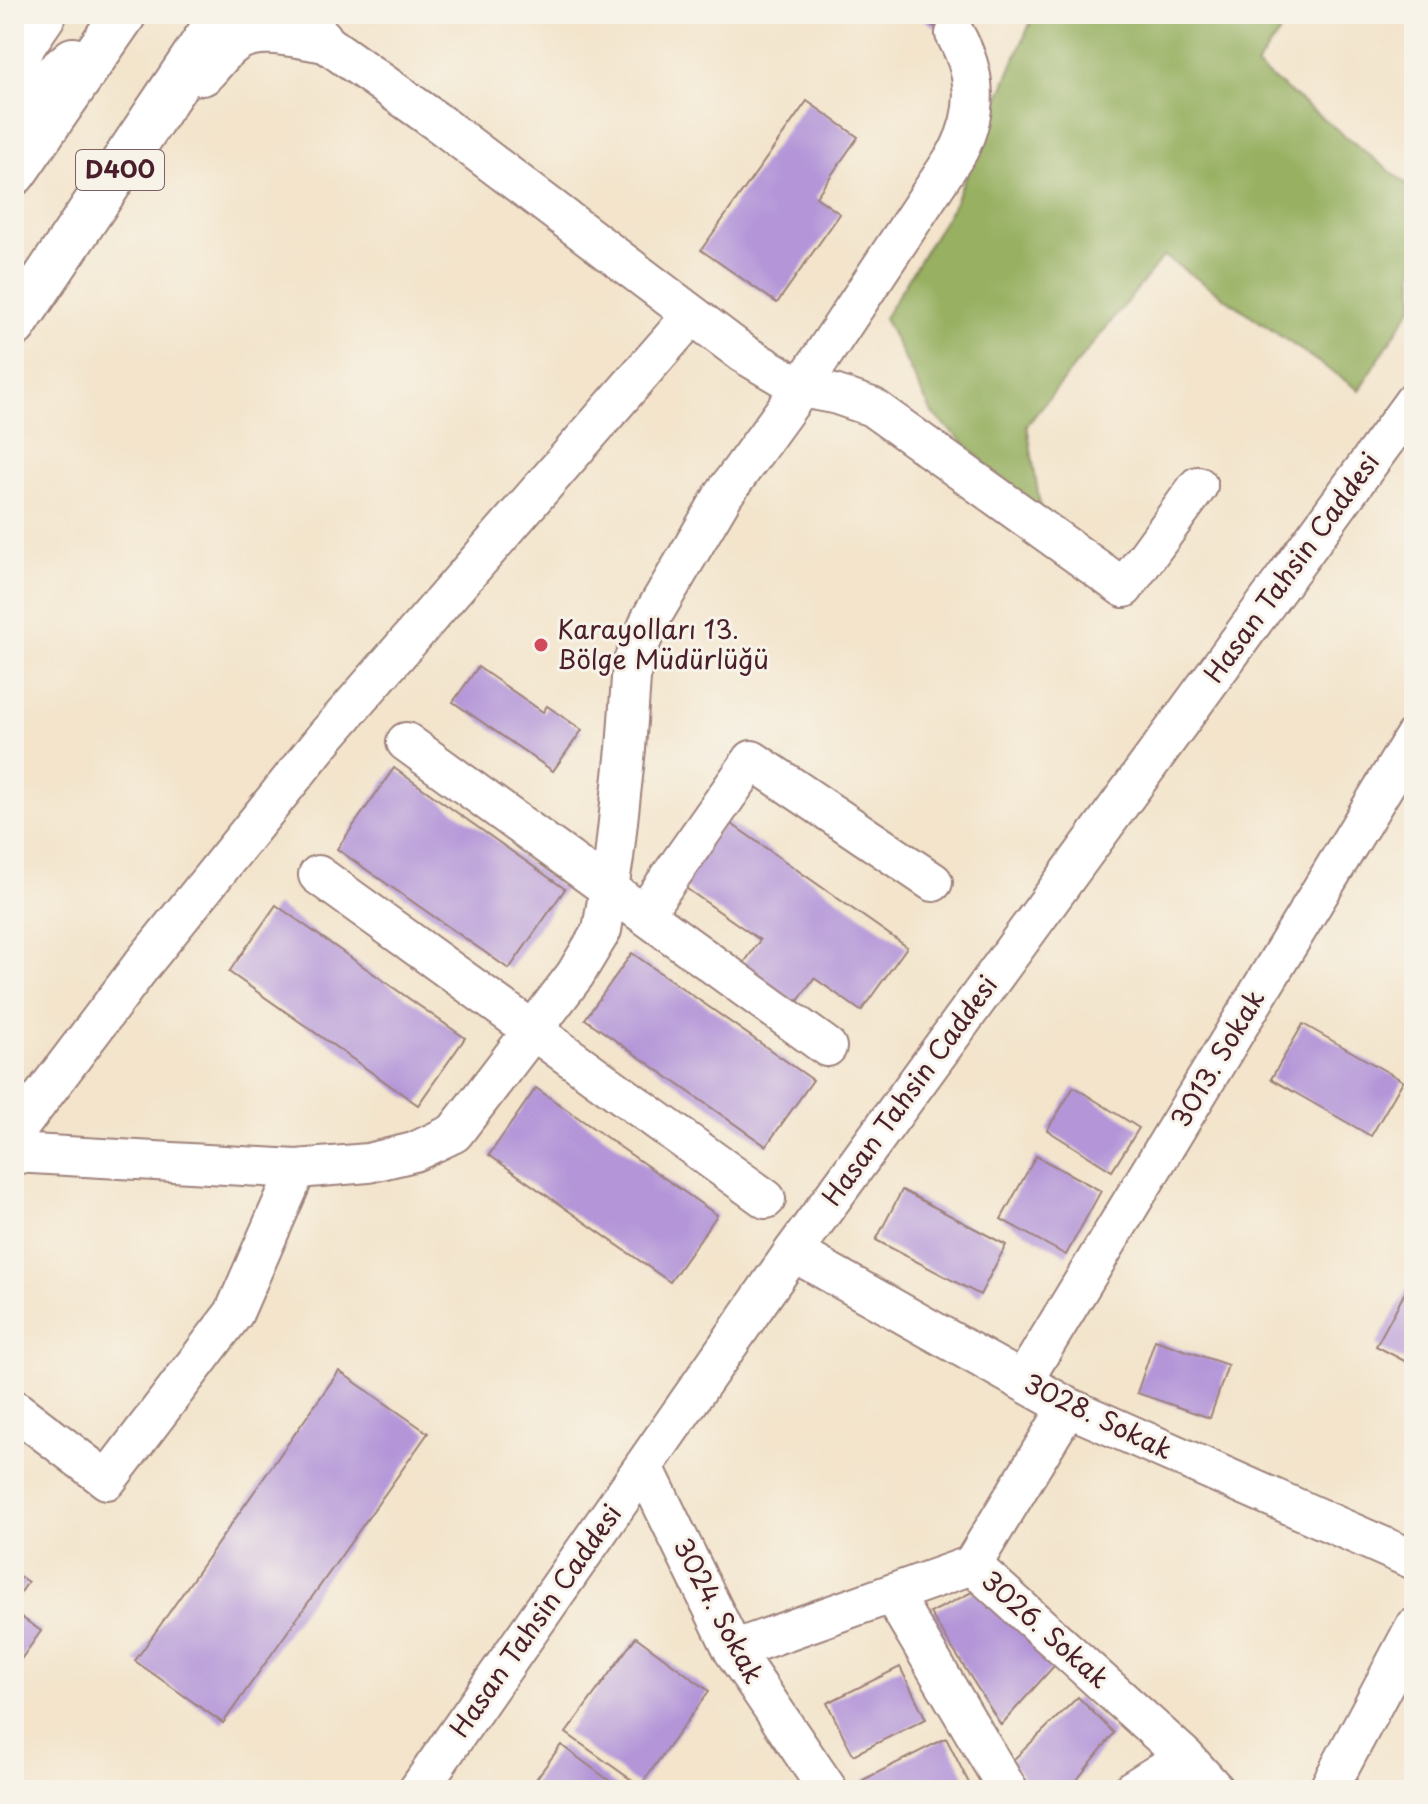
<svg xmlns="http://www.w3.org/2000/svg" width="1428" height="1804" viewBox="0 0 1428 1804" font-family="'Playpen Sans',sans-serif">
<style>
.forest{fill:#97b062;stroke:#706846;stroke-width:2}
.building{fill:#b395d8}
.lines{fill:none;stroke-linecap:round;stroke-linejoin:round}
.minor-casing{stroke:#9e827b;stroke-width:42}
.major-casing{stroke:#9e827b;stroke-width:48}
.highway-casing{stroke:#9e827b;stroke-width:48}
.minor{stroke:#fff;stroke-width:38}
.major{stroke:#fff;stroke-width:44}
.highway{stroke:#fff;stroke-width:44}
.poi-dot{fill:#d1495b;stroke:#f7f3e8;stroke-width:3}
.labels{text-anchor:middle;stroke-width:6;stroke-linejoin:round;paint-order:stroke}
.shield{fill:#f7f3e8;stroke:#7e5f64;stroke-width:2}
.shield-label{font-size:24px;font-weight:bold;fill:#4a1f2b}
.street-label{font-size:26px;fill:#4a1f2b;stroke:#f7f3e8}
.poi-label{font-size:26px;fill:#4a1f2b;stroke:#f7f3e8;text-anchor:start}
</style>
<rect width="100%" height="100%" fill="#f7f3e8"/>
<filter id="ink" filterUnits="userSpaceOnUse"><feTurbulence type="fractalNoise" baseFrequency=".0125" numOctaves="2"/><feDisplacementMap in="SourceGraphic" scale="16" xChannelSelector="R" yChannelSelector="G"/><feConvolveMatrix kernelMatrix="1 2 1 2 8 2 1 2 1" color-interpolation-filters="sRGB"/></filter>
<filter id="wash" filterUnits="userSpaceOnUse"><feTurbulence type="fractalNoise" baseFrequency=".006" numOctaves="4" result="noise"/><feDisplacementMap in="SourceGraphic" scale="32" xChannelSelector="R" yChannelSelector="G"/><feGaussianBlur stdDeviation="1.8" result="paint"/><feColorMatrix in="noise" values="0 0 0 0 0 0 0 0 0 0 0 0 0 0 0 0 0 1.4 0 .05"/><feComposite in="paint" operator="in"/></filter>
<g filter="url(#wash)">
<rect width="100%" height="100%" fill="#f3e4cb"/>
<path class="forest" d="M1034,14H1293L1256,66L1414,190V304L1359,390L1164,256L1027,425L1042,518L932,413L884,318L954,204Z"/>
<g id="blocks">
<path class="building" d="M916,14H955L942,32Z
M807,101L858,137L816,197L840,214L777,303L701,250Z
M478,667L543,712L547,706L582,730L553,771L453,702Z
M394,768L565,889L509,969L337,849Z
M726,820L907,947L861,1011L814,978L796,1004L742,966L760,940L680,884Z
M276,905L465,1038L418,1105L229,972Z
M632,953L813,1080L766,1146L585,1019Z
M1303,1024L1403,1081L1371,1136L1271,1079Z
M1074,1087L1139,1128L1112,1171L1047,1130Z
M536,1088L717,1215L670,1282L489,1155Z
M1036,1156L1101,1191L1066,1255L1001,1219Z
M902,1190L1006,1245L980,1295L876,1240Z
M1409,1285L1414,1288V1366L1376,1346Z
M1155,1340L1228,1365L1210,1418L1137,1393Z
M339,1371L428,1433L223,1723L135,1661Z
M14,1573L28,1582L14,1602Z
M984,1586L1062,1657L1001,1725L930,1613Z
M14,1612L41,1631L14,1669Z
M636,1637L709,1691L640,1786L566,1733Z
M900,1667L926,1719L853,1755L827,1703Z
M1078,1697L1114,1733L1069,1790H1033L1011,1762Z
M946,1738L972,1789L868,1790L863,1780Z
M561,1745L622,1790H528Z"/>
</g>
</g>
<g filter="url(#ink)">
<use href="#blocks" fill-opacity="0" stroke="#9e827b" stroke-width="2"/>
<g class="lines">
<g class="minor-casing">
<path id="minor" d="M955,34C977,73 979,109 959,150L801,388L834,394L872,407L1124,588L1198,486
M406,742L827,1047
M318,875L766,1199
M644,914L752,760L933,882
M14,1134L141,966L326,736L692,315
M14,1153L297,1169L368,1163L414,1152L454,1133L575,975L602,930L614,858L626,749L632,664L651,618L724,494L801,388L744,354L443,126L320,39
M793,1252L1068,1407L1414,1560
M1023,1381L1414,737
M1068,1407L972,1565L1185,1757L1215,1790
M14,1409L107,1480L234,1313L297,1169
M644,1467L733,1650L828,1790
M892,1594L1008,1790
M733,1650L972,1565
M418,1790L793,1252L1414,401
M1132,1790L1185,1757
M1328,1790L1414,1628"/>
</g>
<g class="major-casing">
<path id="major" d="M14,58L44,14"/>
</g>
<g class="highway-casing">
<path id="highway" d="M202,73C212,63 221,49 233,41C257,24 294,35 320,39
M14,110L73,60
M14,173L124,14
M14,325L223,14"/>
</g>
<use href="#minor" class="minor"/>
<use href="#major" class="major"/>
<use href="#highway" class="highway"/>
</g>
</g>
<circle class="poi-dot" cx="541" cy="645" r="8"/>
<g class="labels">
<rect class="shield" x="76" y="150" width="88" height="40" rx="6"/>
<g class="shield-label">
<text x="120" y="178">D400</text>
</g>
<g class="street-label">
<text transform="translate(1292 568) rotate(-54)" y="9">Hasan Tahsin Caddesi</text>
<text transform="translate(1218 1059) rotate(-59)" y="9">3013. Sokak</text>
<text transform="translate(910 1091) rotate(-54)" y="9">Hasan Tahsin Caddesi</text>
<text transform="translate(1098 1417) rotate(26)" y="9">3028. Sokak</text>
<text transform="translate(718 1611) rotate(62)" y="9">3024. Sokak</text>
<text transform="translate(536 1621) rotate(-55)" y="9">Hasan Tahsin Caddesi</text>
<text transform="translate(1045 1630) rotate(42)" y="9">3026. Sokak</text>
</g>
<g class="poi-label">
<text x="557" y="639">Karayolları 13.<tspan x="557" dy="30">Bölge Müdürlüğü</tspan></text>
</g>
</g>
<rect width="1428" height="1804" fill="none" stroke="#f7f3e8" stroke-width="48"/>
</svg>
